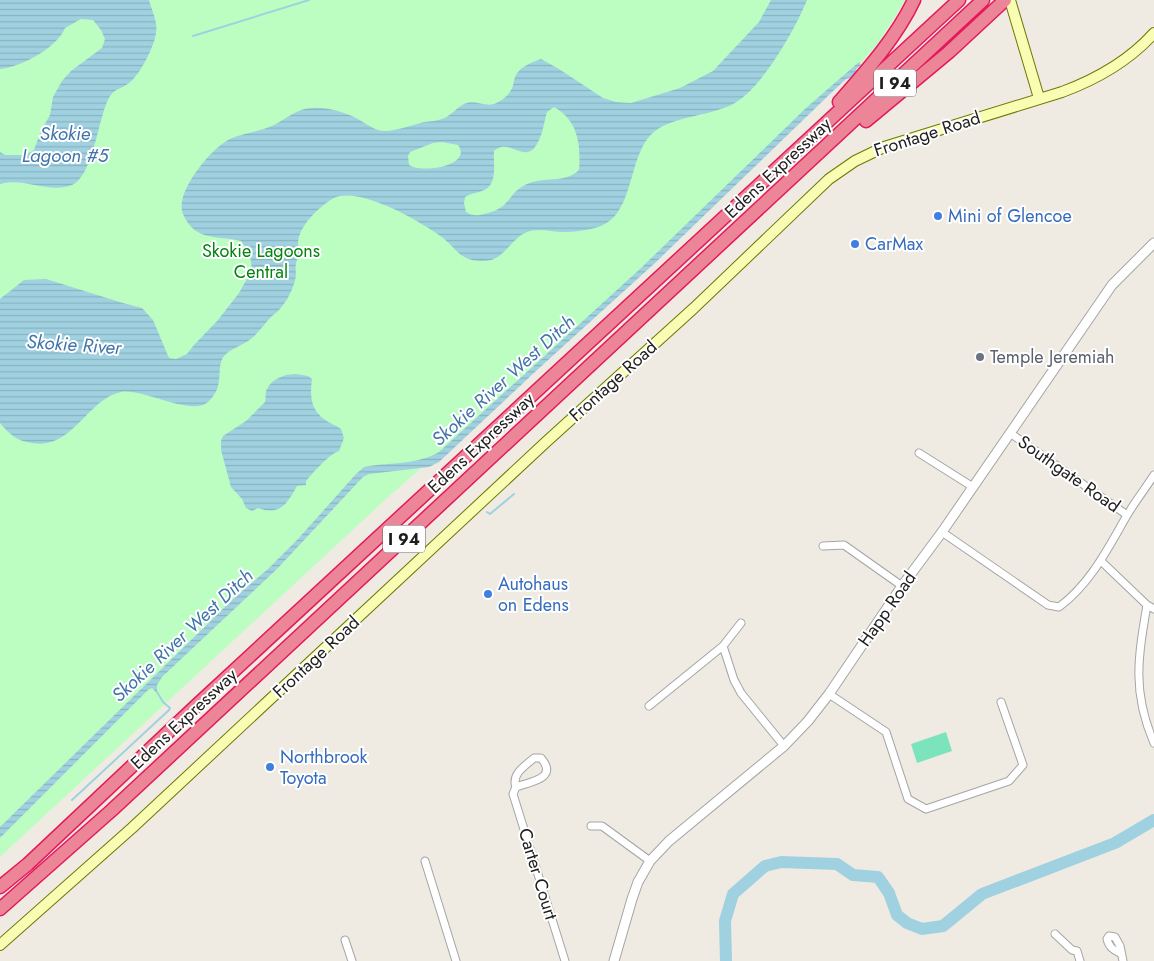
<svg xmlns="http://www.w3.org/2000/svg" width="1154" height="961" viewBox="0 0 1154 961" font-family="Jost,sans-serif">
<style>
.park{fill:#bcfdc2}
.pitch{fill:#7be4bd}
.water{fill:url(#water-rules);fill-rule:evenodd}
.lines{fill:none;stroke-linecap:round;stroke-linejoin:round}
.stream{stroke:#a0d1e0;stroke-width:2}
.river{stroke:#a0d1e0;stroke-width:12}
.minor-casing{stroke:#a5a5a5;stroke-width:9}
.tertiary-casing{stroke:#a5a5a5;stroke-width:11}
.secondary-casing{stroke:#6a7900;stroke-width:12}
.motorway-casing{stroke:#e4195c;stroke-width:15}
.minor{stroke:#fff;stroke-width:7}
.tertiary{stroke:#fff;stroke-width:9}
.secondary{stroke:#f9fdb3;stroke-width:10}
.motorway{stroke:#ec8597;stroke-width:12}
.shop-dot{fill:#3f7fe0;stroke:#fff;stroke-width:2}
.worship-dot{fill:#6b7280;stroke:#fff;stroke-width:2}
.labels{text-anchor:middle;stroke-width:4;stroke-linejoin:round;paint-order:stroke}
.shield{fill:#fff;stroke:#626262;stroke-width:1}
.shield-label{font-size:16px;font-weight:bold;fill:#1e1e1e}
.street-label{font-size:18px;fill:#1e1e1e;stroke:#fff}
.shop-label{font-size:18px;fill:#366cbe;stroke:#fff;text-anchor:start}
.park-label{font-size:18px;fill:#058311;stroke:#fff}
.worship-label{font-size:18px;fill:#5b616d;stroke:#fff;text-anchor:start}
.water-label{font-size:19px;font-style:italic;fill:#4175ab;stroke:#fff}
</style>
<defs>
<pattern id="water-rules" width="6" height="5" patternUnits="userSpaceOnUse" patternTransform="scale(1.25)"><rect width="6" height="5" fill="#a0d1e0"/><path d="M0 2.5h6" fill="none" stroke="#89b3c0"/></pattern>
</defs>
<rect width="100%" height="100%" fill="#efebe3"/>
<path class="park" d="M0,0H905L880,41L860,64L473,425L422,467L386,499L0,857Z"/>
<path class="pitch" d="M946,732L952,751L917,763L911,744Z"/>
<path class="water" d="M0,0H149C152,11 158,22 156,33C154,47 140,75 129,83C117,92 114,87 107,102C98,122 92,177 72,185C49,194 23,177 0,184V152L5,155H26L34,150L41,131L50,115L53,97L62,81L71,71L102,48L105,39L101,30L93,20L81,19L65,28C57,48 21,67 0,69Z
M771,0H807C795,30 759,94 729,106C706,116 674,117 655,131C627,153 636,212 601,226C590,230 575,232 563,232C552,232 541,228 530,231C511,236 506,260 485,261C458,262 457,247 439,235C418,220 356,184 332,199C318,208 300,225 298,242C298,246 300,250 299,253C299,263 298,254 296,264C295,266 296,272 296,275C295,284 289,298 283,305C280,310 275,313 271,317C265,323 259,332 252,338C244,345 231,348 224,356C215,368 226,386 208,402C191,417 143,388 121,392C87,399 73,450 32,443C17,441 10,435 0,423V299L24,280L46,279L123,303L142,308L153,320L169,358L176,359L187,354L194,345L218,320L239,293L252,270L250,254L241,241C217,235 195,242 183,214C174,193 210,150 228,140C241,133 260,132 274,125C286,119 298,108 312,108C327,107 343,112 356,118C366,123 375,132 387,131C399,130 412,125 424,122C430,121 436,121 442,119C451,116 456,108 464,104C474,99 484,107 494,104C500,102 508,96 511,90C514,86 513,80 516,75C520,67 532,62 541,59L559,69L603,98L616,102L631,103L680,88L713,71L759,22ZM554,107C578,120 581,145 579,170C565,184 544,176 527,184C507,193 511,209 484,214C477,216 472,216 466,212L464,203L465,197C471,193 478,193 484,190C498,184 493,163 494,151C509,136 526,167 538,142C543,133 544,122 547,112ZM442,142L458,145C473,165 423,174 409,165L408,156L410,152L433,143Z
M859,62L861,65L856,69L858,72L853,77L846,79L830,94L655,263L536,371L439,462L429,467L369,474L363,477L277,569L162,677L157,685V693L152,688L148,690L0,838V827L232,600L268,569L298,539L356,474L364,467L369,466C391,463 419,464 439,452L641,268L806,108Z
M296,374L308,376L312,379C310,394 310,409 324,419C329,423 335,425 341,429L344,438L339,451C329,454 313,473 306,481V485L297,486C287,504 280,516 258,508L252,511L246,508L242,499L231,487L221,450V441L223,436L246,421L265,402C266,398 265,392 267,389C272,378 286,374 296,374Z"/>
<g class="lines">
<path class="stream" d="M193,36L309,0
M487,512L490,514L514,494
M72,800L169,710L170,708L163,702L157,692"/>
<path class="river" d="M726,961L725,921L733,894L765,866L781,862L837,864L853,875L878,877L889,893L897,915L907,923L922,929L943,926L982,894L1115,843L1154,820"/>
<g class="minor-casing">
<path id="minor" d="M1010,433L1127,515
M919,453L973,487
M942,532L1048,605L1059,607C1090,584 1107,550 1126,517C1134,503 1145,489 1154,475
M823,546L844,545L902,586
M1101,561L1147,605L1154,609
M1147,605C1138,658 1132,692 1154,743
M723,646L734,680L741,693L784,746
M829,694L886,732L908,799L926,809L1009,781L1023,765L1001,702
M649,706L723,646L741,623
M516,787C529,782 559,779 541,758H534C525,766 511,774 516,787L513,794L565,961
M591,826H602L650,861
M425,861L456,961
M1055,934L1072,950L1077,951L1080,961
M345,940L352,961
M1120,953C1113,950 1109,947 1107,939L1109,936L1115,937L1120,946L1123,961"/>
</g>
<g class="tertiary-casing">
<path id="tertiary" d="M614,961L632,899L638,882L650,861L669,841L784,746L808,721L829,694L902,586L942,532L1112,285L1154,243"/>
</g>
<g class="secondary-casing">
<path id="secondary" d="M1010,0L1039,98
M0,945L132,828L546,442L694,308L829,179L855,161L884,147L1062,92C1097,79 1129,61 1154,33"/>
</g>
<g class="motorway-casing">
<path id="motorway" d="M839,102C867,70 896,38 914,0
M866,121L949,52L1005,0
M0,887L28,864L198,704L959,0
M0,909L112,810L983,0"/>
</g>
<use href="#minor" class="minor"/>
<use href="#tertiary" class="tertiary"/>
<use href="#secondary" class="secondary"/>
<use href="#motorway" class="motorway"/>
</g>
<g class="shop-dot">
<circle cx="938" cy="216" r="5"/>
<circle cx="855" cy="244" r="5"/>
<circle cx="488" cy="594" r="5"/>
<circle cx="270" cy="767" r="5"/>
</g>
<circle class="worship-dot" cx="980" cy="357" r="5"/>
<g class="labels">
<g class="shield">
<rect x="874" y="69.5" width="42" height="27" rx="4"/>
<rect x="383" y="525.5" width="42" height="27" rx="4"/>
</g>
<g class="shield-label">
<text x="895" y="89">I 94</text>
<text x="404" y="545">I 94</text>
</g>
<g class="street-label">
<text transform="translate(927 134) rotate(-18)" y="6">Frontage Road</text>
<text transform="translate(778 168) rotate(-43)" y="6">Edens Expressway</text>
<text transform="translate(613 381) rotate(-42)" y="6">Frontage Road</text>
<text transform="translate(481 443) rotate(-43)" y="6">Edens Expressway</text>
<text transform="translate(1069 474) rotate(35)" y="6">Southgate Road</text>
<text transform="translate(887 609) rotate(-55)" y="6">Happ Road</text>
<text transform="translate(316 657) rotate(-43)" y="6">Frontage Road</text>
<text transform="translate(184 719) rotate(-43)" y="6">Edens Expressway</text>
<text transform="translate(538 874) rotate(73)" y="6">Carter Court</text>
</g>
<g class="shop-label">
<text x="948" y="222">Mini of Glencoe</text>
<text x="865" y="250">CarMax</text>
<text x="498" y="590">Autohaus<tspan x="498" dy="21">on Edens</tspan></text>
<text x="280" y="763">Northbrook<tspan x="280" dy="21">Toyota</tspan></text>
</g>
<g class="park-label">
<text x="261" y="257">Skokie Lagoons<tspan x="261" dy="21">Central</tspan></text>
</g>
<g class="worship-label">
<text x="990" y="363">Temple Jeremiah</text>
</g>
<g class="water-label">
<text x="65" y="140">Skokie<tspan x="65" dy="22">Lagoon #5</tspan></text>
<text transform="translate(74 344) rotate(4)" y="7">Skokie River</text>
<text transform="translate(503 380) rotate(-42)" y="7">Skokie River West Ditch</text>
<text transform="translate(182 635) rotate(-43)" y="7">Skokie River West Ditch</text>
</g>
</g>
</svg>
